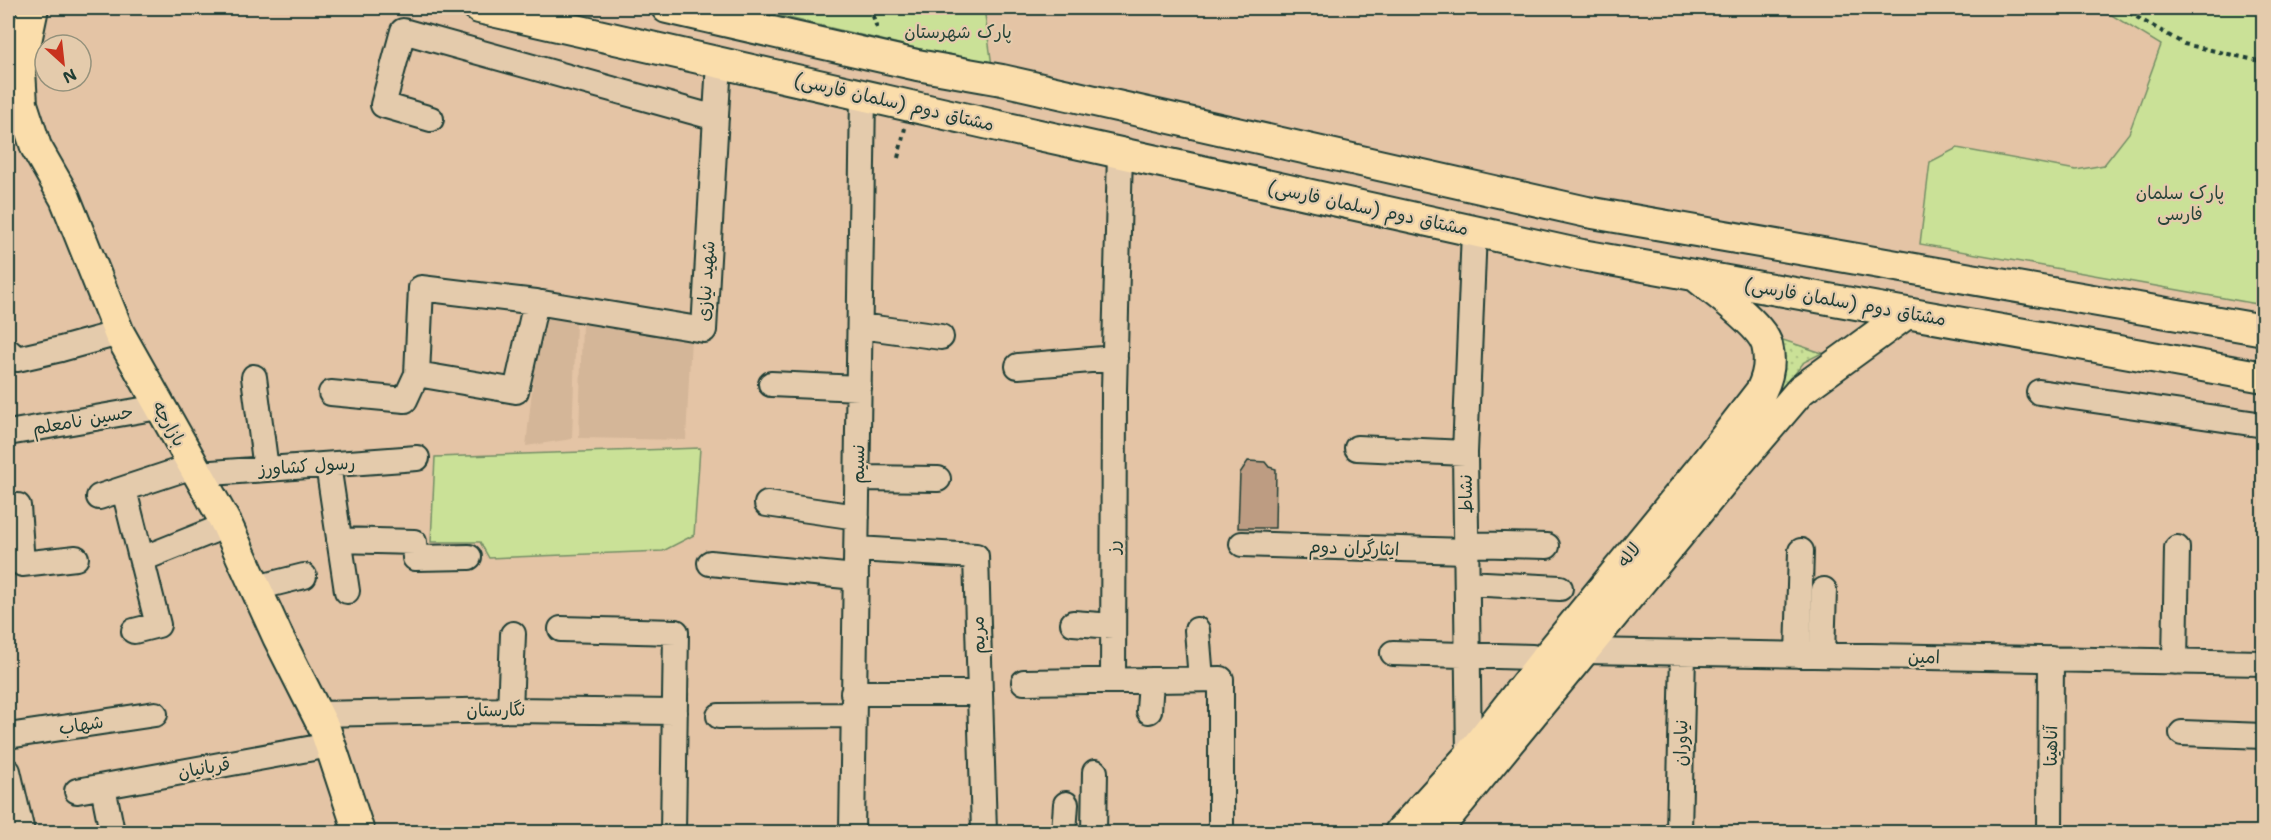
<svg xmlns="http://www.w3.org/2000/svg" width="2271" height="840" viewBox="0 0 2271 840" font-family="'Shantell Sans','Playpen Sans Arabic',sans-serif">
<style>
.built{fill:#d4b698}
.grass{fill:url(#grass-dots);stroke:#748f66;stroke-width:1.5}
.green{fill:#cae197;stroke:#748f66;stroke-width:1.5}
.building{fill:#bd9c82;stroke:#1f3d34;stroke-width:1.5}
.lines{fill:none;stroke-linecap:round;stroke-linejoin:round}
.minor-casing{stroke:#1f3d34;stroke-width:28}
.major-casing{stroke:#1f3d34;stroke-width:34}
.path{stroke:#1f3d34;stroke-width:4;stroke-dasharray:4.5 4.5;stroke-linecap:butt}
.minor{stroke:#e4cbac;stroke-width:24}
.major{stroke:#faddab;stroke-width:30}
.labels{text-anchor:middle;stroke-width:4.5;stroke-linejoin:round;paint-order:stroke}
.park-label{font-size:18px;fill:#284539;stroke:#e4cbac}
.street-label{font-size:18px;fill:#1f3d34;stroke:#e4cbac}
</style>
<defs>
<pattern id="grass-dots" width="8" height="8" patternUnits="userSpaceOnUse" patternTransform="scale(1.5)"><rect width="8" height="8" fill="#cae197"/><path d="M2 2h.1M6 6h.1" fill="none" stroke="#adc283" stroke-width="1.8" stroke-linecap="round"/></pattern>
</defs>
<rect width="100%" height="100%" fill="#e4c4a5"/>
<filter id="ink" filterUnits="userSpaceOnUse"><feTurbulence type="fractalNoise" baseFrequency=".0167" numOctaves="2"/><feDisplacementMap in="SourceGraphic" scale="12" xChannelSelector="R" yChannelSelector="G"/><feConvolveMatrix kernelMatrix="1 2 1 2 8 2 1 2 1" color-interpolation-filters="sRGB"/></filter>
<g filter="url(#ink)">
<path class="built" d="M540,316L576,322L572,439L526,446Z
M582,323L691,337L686,440L579,438Z"/>
<path class="grass" d="M1768,335L1822,353L1804,362L1724,465Z"/>
<path class="green" d="M746,8H984L992,66Z
M2100,8H2263V305L1920,244L1930,162L1957,148L2076,170L2104,165L2129,133L2161,45Z
M700,448L694,535L663,551L489,558L480,542H431L435,457Z"/>
<path class="building" d="M1248,461L1265,462L1269,467L1276,469L1275,528H1238L1240,473Z"/>
<g class="lines">
<g class="minor-casing">
<path id="minor" d="M431,119L383,105L403,31L716,118
M536,302L421,288L417,374L516,391L536,302L704,330L719,62
M860,326L941,337
M8,351L17,359L61,349L119,333
M1018,366L1115,358
M254,377L266,469
M771,384L859,388
M2039,392L2264,425
M331,393L405,400L417,374
M8,433L159,407
M1357,448L1465,453
M328,465L347,591
M198,474L417,458
M858,478L938,479
M124,490L158,625L134,631
M99,497L193,466
M767,504L857,517
M8,506H18L22,564L76,558
M339,540L414,542L415,558L469,557
M1242,544L1466,551
M1466,544L1547,546
M857,549L976,556L984,832
M142,559L227,525
M710,563L856,577
M1467,583L1560,588
M256,588L304,576
M1073,623L1113,626
M561,629L676,632L673,832
M1197,630L1201,679
M1584,651L2264,663
M1393,653L1532,657
M1798,655L1801,551
M1822,655L1824,590
M2175,662L2177,548
M1113,680L1114,390L1120,153
M1024,682L1221,679V832
M853,693H980
M510,710L513,634
M1149,711L1151,680
M318,714L510,710L675,712
M719,716L853,715
M2182,733L2264,736
M8,736L155,714
M1469,756L1465,453L1474,231
M8,771L22,832
M103,787L112,832
M77,791L330,745
M852,832L863,95
M1064,832L1066,804
M1094,832L1095,772
M1679,832L1683,653
M2050,832L2051,659"/>
</g>
<g class="major-casing">
<path id="major" d="M33,8L20,70L22,104L36,147L65,198L119,333L227,525L278,637L326,732L359,832
M479,8L985,123L1582,255L2264,377
M667,8L917,65L1002,80L1587,212L2264,330
M1400,832L1469,756L1546,658L1703,466L1761,391C1768,377 1771,361 1767,345C1762,325 1714,291 1697,277
M1435,832L1724,480L1801,390L1907,313"/>
</g>
<path class="path" d="M867,8L873,16L878,31
M2121,8L2184,44L2264,62
M898,158L905,128"/>
<use href="#minor" class="minor"/>
<use href="#major" class="major"/>
</g>
</g>
<g class="labels">
<g class="park-label">
<text x="958" y="38">پارک شهرستان</text>
<text x="2180" y="199">پارک سلمان<tspan x="2180" dy="21">فارسی</tspan></text>
</g>
<g class="street-label">
<text transform="translate(894 102) rotate(13)" y="6">مشتاق دوم (سلمان فارسی)</text>
<text transform="translate(1368 208) rotate(12)" y="6">مشتاق دوم (سلمان فارسی)</text>
<text transform="translate(706 281) rotate(-86)" y="6">شهید نیازی</text>
<text transform="translate(1845 302) rotate(10)" y="6">مشتاق دوم (سلمان فارسی)</text>
<text transform="translate(83 420) rotate(-10)" y="6">حسین نامعلم</text>
<text transform="translate(169 424) rotate(61)" y="6">بازارچه</text>
<text transform="translate(858 464) rotate(-89)" y="6">نسیم</text>
<text transform="translate(307 466) rotate(-4)" y="6">رسول کشاورز</text>
<text transform="translate(1466 494) rotate(-91)" y="6">نشاط</text>
<text transform="translate(1113 547) rotate(-90)" y="6">رز</text>
<text transform="translate(1354 548) rotate(2)" y="6">ایثارگران دوم</text>
<text transform="translate(1629 555) rotate(-51)" y="6">لاله</text>
<text transform="translate(978 635) rotate(-92)" y="6">مریم</text>
<text transform="translate(1924 657) rotate(1)" y="6">امین</text>
<text transform="translate(496 710) rotate(-1)" y="6">نگارستان</text>
<text transform="translate(81 725) rotate(-9)" y="6">شهاب</text>
<text transform="translate(1681 743) rotate(-89)" y="6">نیاوران</text>
<text transform="translate(2051 746) rotate(-89)" y="6">آناهیتا</text>
<text transform="translate(204 768) rotate(-10)" y="6">قربانیان</text>
</g>
</g>
<rect width="2271" height="840" fill="none" stroke="#e4cbac" stroke-width="30"/>
<rect x="15" y="15" width="2241" height="810" fill="none" stroke="#1f3d34" stroke-width="2" filter="url(#ink)"/>
<g transform="translate(63 63) rotate(153)"><circle r="28" fill="#e4cbac" stroke="#95927c" stroke-width="1.5"/>
<path d="M0-4.5L10 22L0 15L-10 22Z" fill="#c8321e"/>
<text y="-9" font-size="16" font-weight="bold" text-anchor="middle" fill="#1f3d34">N</text>
</g>
</svg>
